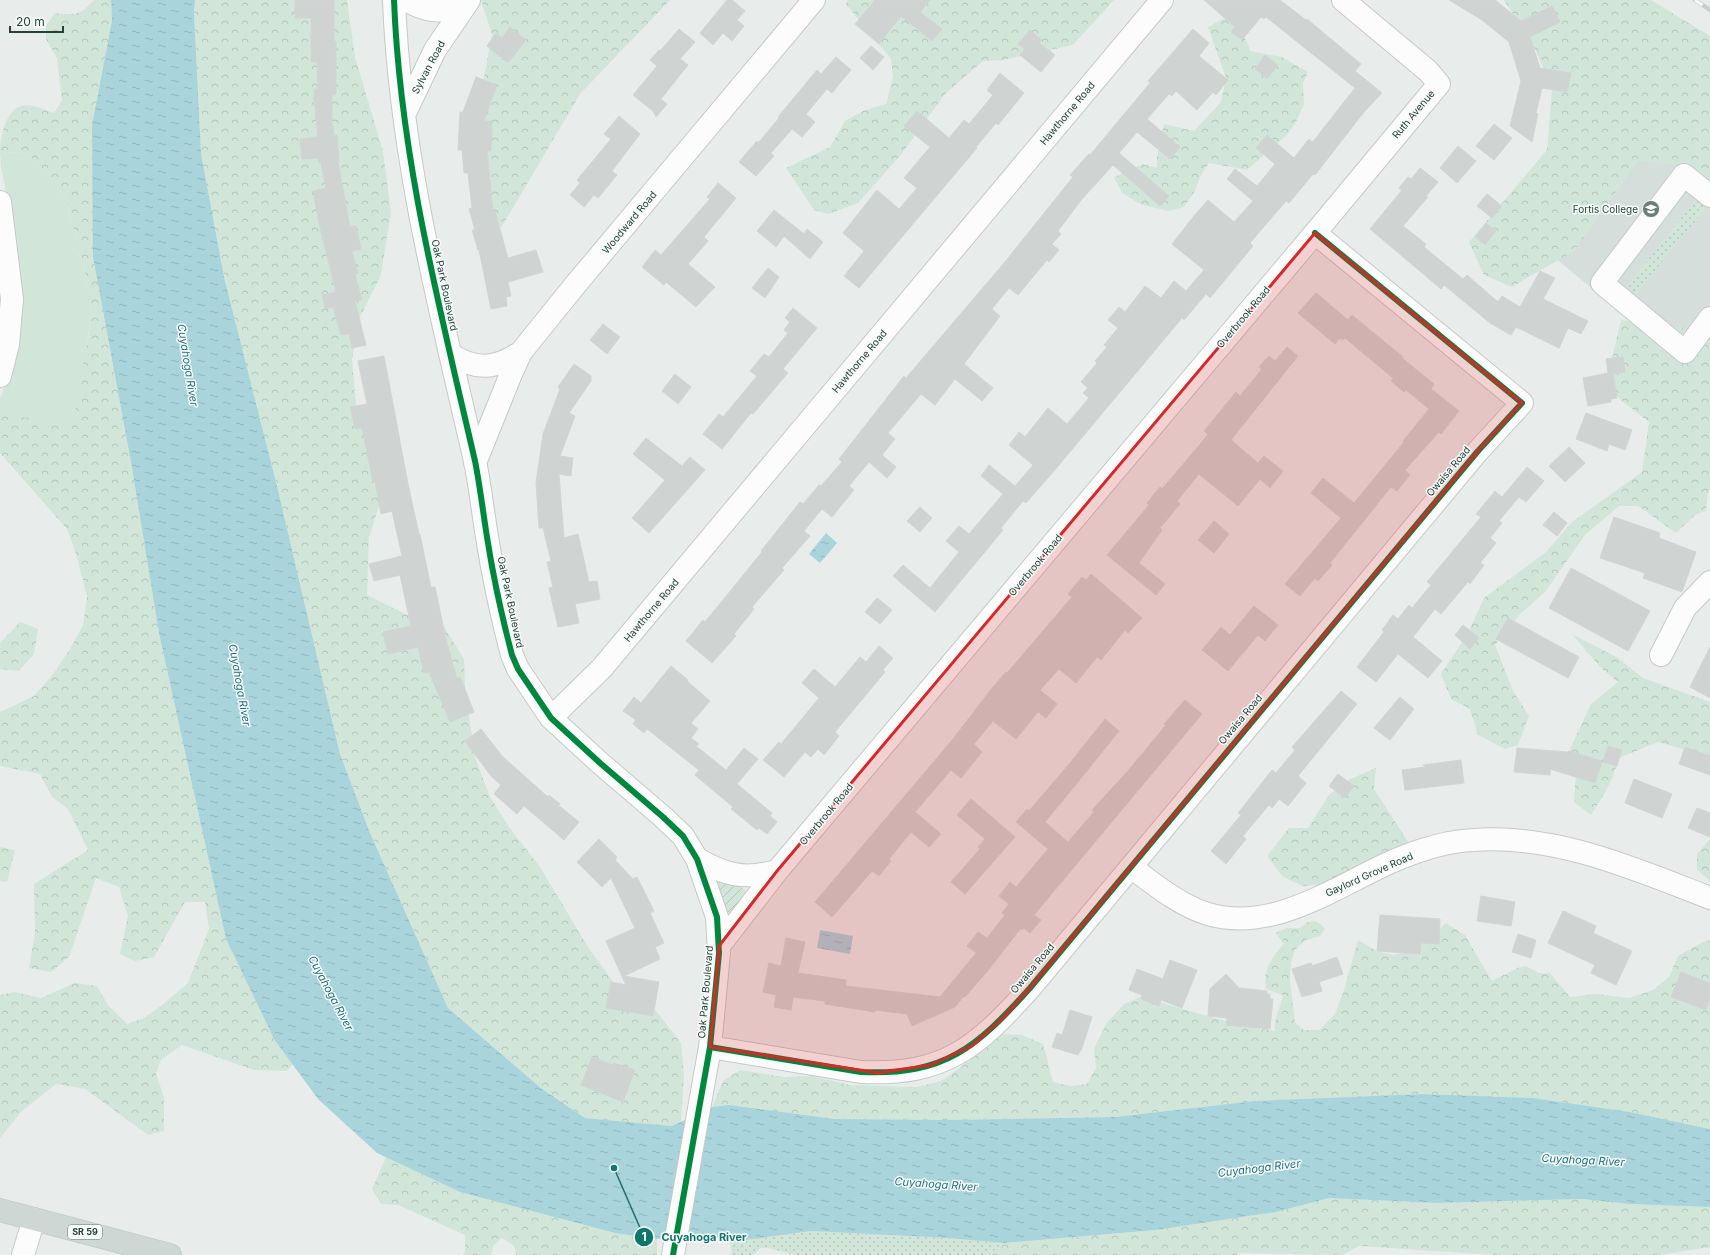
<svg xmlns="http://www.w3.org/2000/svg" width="1710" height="1255" viewBox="0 0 1710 1255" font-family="Inter,sans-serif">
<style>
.built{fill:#d6dedb}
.grass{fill:url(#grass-dots)}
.forest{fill:url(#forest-crowns)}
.park{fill:#d1e6d8}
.garden{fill:url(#garden-furrows)}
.water{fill:url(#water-ripples)}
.building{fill:#cfd4d2;stroke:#d1d6d4}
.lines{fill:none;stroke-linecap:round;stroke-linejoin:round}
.minor-casing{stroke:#c5cac8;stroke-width:24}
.major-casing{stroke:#c3ccc9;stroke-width:24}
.minor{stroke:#fcfcfc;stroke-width:22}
.major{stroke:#cfd7d5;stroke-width:22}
.rail-casing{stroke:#c9cdcc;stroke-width:4.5}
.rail{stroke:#f7fbf9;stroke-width:3;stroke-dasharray:9;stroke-linecap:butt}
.cycleway-casing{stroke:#f7fbf9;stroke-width:8}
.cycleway{stroke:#00873e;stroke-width:6}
.marked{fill:#d62828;fill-opacity:0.2;stroke:#d62828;stroke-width:3;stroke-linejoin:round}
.labels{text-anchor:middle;stroke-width:3;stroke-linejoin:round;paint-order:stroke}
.shield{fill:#f7fbf9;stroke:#637a73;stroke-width:1}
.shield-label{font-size:9px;font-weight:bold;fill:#24423a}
.street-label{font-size:10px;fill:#24423a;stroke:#f7fbf9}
.poi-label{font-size:10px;fill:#24423a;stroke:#f7fbf9;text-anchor:end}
.water-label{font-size:11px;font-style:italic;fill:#1c6f80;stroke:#f7fbf9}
.leader{fill:none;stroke:#0f766e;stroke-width:1.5}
.callout-dot{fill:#0f766e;stroke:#f7fbf9;stroke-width:1.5}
.mark-label{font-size:12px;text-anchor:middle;font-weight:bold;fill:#fff}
.callout-label{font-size:11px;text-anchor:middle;font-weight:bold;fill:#0f766e;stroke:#f7fbf9;stroke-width:3;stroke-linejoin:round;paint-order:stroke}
</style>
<defs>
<pattern id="grass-dots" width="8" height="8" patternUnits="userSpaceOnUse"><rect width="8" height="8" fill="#d1e6d8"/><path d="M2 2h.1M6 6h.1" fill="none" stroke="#b3c6ba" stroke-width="1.8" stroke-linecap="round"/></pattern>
<pattern id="forest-crowns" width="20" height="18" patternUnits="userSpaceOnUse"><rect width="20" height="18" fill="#d1e6d8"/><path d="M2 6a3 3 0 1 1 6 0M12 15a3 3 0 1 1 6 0" fill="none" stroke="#b3c6ba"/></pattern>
<pattern id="garden-furrows" width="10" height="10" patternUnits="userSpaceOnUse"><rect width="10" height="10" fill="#d1e6d8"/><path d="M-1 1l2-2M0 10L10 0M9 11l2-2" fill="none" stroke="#b3c6ba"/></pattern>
<pattern id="water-ripples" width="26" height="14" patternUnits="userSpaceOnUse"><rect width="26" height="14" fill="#a9d4db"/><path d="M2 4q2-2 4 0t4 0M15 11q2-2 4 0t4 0" fill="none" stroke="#91b7bd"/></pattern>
</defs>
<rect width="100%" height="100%" fill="#e8edeb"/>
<path class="built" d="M1660,122L1710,161V339L1687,367L1555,258Z"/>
<path class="grass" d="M1700,195L1710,203L1636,294L1627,286Z
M811,1231L948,1238L1003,1243L989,1255H794L768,1248H761L753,1255H732L730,1242Z"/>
<path class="forest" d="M94,0H111L112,21L93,257L131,462L159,633L226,939L274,1039L293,1064L287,1071L254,1070L182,1045L161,1060L156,1074L164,1097V1131L148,1135L85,1089L56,1084L22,1111L0,1138V995L14,992L41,998L75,983L97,986L108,1005L127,1024L144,1018L162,1005L188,983L209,929L205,902H185L154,957L135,961L120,954L128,916L119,887L96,878L69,957L51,972L29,968L35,932L34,884L88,850L68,809L52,797L40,774L0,766V712L34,696L54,673L73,644L83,625L87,596L76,554L67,529L0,453V414L89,338L88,339L90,324L91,296L78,250L67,200L44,170L27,153L0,152C0,138 6,110 21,106C31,103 45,110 54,113L62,101L57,58L46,39V26L55,13C76,15 79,16 94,0Z
M195,0H347L355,57L383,151L391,212L381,275L359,319L352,359L356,405L372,437L387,479L369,538L367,595L417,620L443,625L464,659L465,688L475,757L490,797L509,827L540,867L588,947L616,986L650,1003L681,1043L684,1076L681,1122L672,1126L585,1118L542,1089L448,1008L370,833L340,754L276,482L224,277L201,153L194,13Z
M481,0H670L580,94L501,228L466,171L492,35Z
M848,0H1114L1073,45L1003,60L983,61L945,94L900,156L858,203L828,214L814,210L786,168L830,147L845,121L865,110L886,104L893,77L891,59L846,4Z
M1504,0H1651L1710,36V190L1677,165L1638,161L1574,251L1512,287L1484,275L1469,242L1547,150L1552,88L1536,51Z
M1232,16L1248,44L1250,51L1282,57L1308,72L1303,83L1304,104L1295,124L1286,136L1247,170L1209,163L1201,175L1195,191L1184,207L1168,211L1140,204L1122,193L1114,177L1143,164L1157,168V157L1164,124L1194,131L1221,102L1226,78L1208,27L1221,20Z
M1621,320L1702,330L1710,322V489L1708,492L1706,511L1695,515L1676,533L1638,506H1619L1585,535L1545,592L1520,614L1495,645L1513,691L1529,716L1518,745L1505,749L1478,735L1470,709L1451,699L1441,674L1468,633L1484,598L1546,552L1572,522L1642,472L1649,422L1623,402L1606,384Z
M20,622L38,629L34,654L19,671L0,669V643Z
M1572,634L1618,658L1643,678L1710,702V757L1658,742L1619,758C1613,780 1603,797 1591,815L1574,802L1576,771L1570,749L1591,704L1618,682L1601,668Z
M1376,768L1374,789L1409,843L1328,884L1303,886L1283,877L1267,856L1289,828H1308L1329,795L1346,781Z
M1710,839V881L1697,870V854Z
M0,847L15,850L7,882L0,881Z
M1315,921L1322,925L1325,929L1320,936L1306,940L1295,950L1291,963L1290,981L1295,1022L1304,1030H1319L1335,1014L1343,993L1358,940L1377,951L1393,955L1402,953L1431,939L1446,923L1465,935L1492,981L1517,968L1526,966L1539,973H1550L1570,997L1596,994L1629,998L1653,990L1669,977L1678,956L1703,942L1710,940V1129L1630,1112L1533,1098L1422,1094L1254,1101L1115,1117L947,1120L835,1119L729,1105L712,1107L723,1081L740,1070L784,1077L811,1076L850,1085L917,1087L941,1081L961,1067L982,1046L1002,1034L1022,1035L1043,1044L1053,1082L1070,1086L1087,1084L1096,1068L1094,1049L1106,1024L1124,1004L1141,997L1243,1026L1275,1031C1273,1019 1281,1007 1283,995L1266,989C1263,967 1271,960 1284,943L1275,933L1287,928H1300L1308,922Z
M386,1157L460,1192L615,1233L657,1239V1255H516L514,1246L502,1238L493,1246L491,1255H462L465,1251V1235L398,1205L381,1204L372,1189Z
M1329,1198L1437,1203L1582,1199L1630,1204L1710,1207V1247L1660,1255H1495L1359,1246L1342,1255L1238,1253L1237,1255H989L1003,1243L1156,1230L1276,1212Z"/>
<path class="park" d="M0,152L27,153L44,170L67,200L78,250L91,296L90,324L73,424L0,414V399L5,385L8,202L1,167Z"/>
<path class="garden" d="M715,878L745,889L747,895L728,917Z"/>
<path class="water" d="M111,0H195L194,13L201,153L224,277L276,482L340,754L370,833L448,1008L542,1089L585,1118L672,1126L712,1107L729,1105L835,1119L947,1120L1115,1117L1254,1101L1422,1094L1533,1098L1630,1112L1710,1129V1207L1630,1204L1582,1199L1437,1203L1329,1198L1276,1212L1156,1230L1003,1243L948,1238L811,1231L730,1242V1238L691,1235L657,1239L615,1233L460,1192L377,1153L318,1099L274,1039L226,939L159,633L131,462L93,257L92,126L112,21Z
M826,533L837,543L820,563L809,554Z
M820,930L853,936L850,954L817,948Z"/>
<path class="building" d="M295,0H334V41H336V94H332V118L334,136L337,135L339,162H338L350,227L356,226L361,249L352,251L358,273L355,274L362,300L355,301L366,345L352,348L349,334L341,335L333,307L325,309L322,295L336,292L319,224L313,191L326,188L321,163H319L318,158L302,159L300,139L318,137L315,107H314V89H318L317,62H311V18H295Z
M727,0H732L745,11L737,20L744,26L732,41L723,33L713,45L700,33Z
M875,0H930L920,12L942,29L932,41L901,16L879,44L855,24Z
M1204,0H1280L1306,20L1307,19L1361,64L1355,71L1382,93L1364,112L1315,175L1313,174L1289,203L1286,201L1250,243L1253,246L1210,298L1206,294L1184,320L1182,318L1054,471L1026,503L1023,501L1001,528L1003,530L935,612L893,576L903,565L930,588L959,552L946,541L959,526L969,534L1003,494L981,476L989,465L1015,486L1033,465L1009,445L1019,432L1025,437L1048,408L1067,424L1089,398L1083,393L1088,388L1081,382L1097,363L1095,361L1107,347L1104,345L1118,328L1108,320L1119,307L1125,312L1145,286L1161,298L1174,281L1186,291L1204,270L1172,244L1194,216L1208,200L1234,222L1253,201L1227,179L1235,169L1257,186L1275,164L1256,148L1267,135L1294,158L1309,139L1312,142L1315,139L1355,88L1266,17L1264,19L1261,17L1242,40L1231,32L1235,27Z
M1449,0H1495L1521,21L1552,6L1560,22L1530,37L1540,68L1571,73L1567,92L1542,88L1536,113L1538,114L1532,142L1510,126L1521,81L1509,42L1482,20Z
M510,27L526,40L508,63L487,46L496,33L502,38Z
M679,29L695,42L680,59L688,65L661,99L667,104L656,117L653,111L633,95L657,66L650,60L659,50L660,51Z
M1193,29L1209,43L1199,56L1228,80L1216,95L1213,92L1197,110L1176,91L1172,96L1169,94L1147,119L1180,147L1170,159L1137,132L1119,153L1169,196L1160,206L1113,165L1082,199L1058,231L1061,234L1052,244L1059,250L1049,262L1047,260L1018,295L1009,288L992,309L1000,316L964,364L993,388L982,401L955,379L935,405L921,394L888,433L895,439L882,455L896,467L887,478L869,462L849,486L854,490L832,517L822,509L804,531L810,536L782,568L784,570L752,607L754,609L734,634L736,636L712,663L686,641L703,620L705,622L762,552L761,551L800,502L803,504L819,485L821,486L842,462L839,459L904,376L906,378L1004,263L1073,177L1070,175L1089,154L1090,155L1150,83L1148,81Z
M1030,30L1042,40L1039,43L1055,55L1041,72L1020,55L1025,49L1018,44Z
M871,46L884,57L873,70L860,58Z
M1265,55L1278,65L1267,79L1255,69Z
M836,57L851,70L832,93L827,89L806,114L815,122L802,137L792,129L771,153L774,156L756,176L739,162L757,141L758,143L769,130L779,118L778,117L817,70L821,74Z
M1000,73L1024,93L998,125L996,123L976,147L977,148L859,288L844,276L864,251L843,233L877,190L899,209L917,188L904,178L930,147L904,126L917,111L949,138L964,120L969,124L993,95L987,90Z
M476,77L497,85L484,121H492L491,151H487L493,212L495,211L508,258L536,250L543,272L508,282L511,296L506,297L507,306L491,309L479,250H478L472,230H475L469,209L472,208L468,173H464L462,150H458L460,112H463Z
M619,116L640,134L612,171L617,175L598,198L594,195L584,207L570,195L580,183L577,180L611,139L604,134Z
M1494,124L1512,138L1494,160L1476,146Z
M1458,146L1476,161L1457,183L1440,168Z
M1420,168L1438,182L1426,196L1428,197L1403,226L1426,244L1424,247L1463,279L1467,275L1498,302L1502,296L1520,307L1540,271L1555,278L1543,299L1588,321L1581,334L1568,328L1559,348L1516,327L1511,335L1490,323L1444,285L1441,289L1370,229L1402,190L1399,188L1408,177L1411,179Z
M718,183L736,198L704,237L708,241L688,264L715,287L696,307L666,282L664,285L642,267L655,250L661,255L710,199L707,197Z
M1487,194L1502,206L1492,218L1477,206Z
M774,210L804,234L807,229L823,242L810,259L784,236L776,247L757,231Z
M1486,223L1496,231L1485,245L1475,237Z
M768,268L779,277L765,298L752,288Z
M1316,293L1348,320L1352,315L1403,357L1402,358L1434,384L1431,389L1459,411L1441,434L1439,432L1405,470L1410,475L1397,491L1391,487L1330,563L1332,565L1318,581L1315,578L1300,596L1285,584L1341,518L1311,493L1323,478L1354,503L1404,442L1403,441L1429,409L1406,390L1404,392L1391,381L1393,378L1345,338L1343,340L1340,338L1335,344L1298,313Z
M793,308L817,328L783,369L788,373L753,414L751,413L722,449L703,434L719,414L723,417L757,376L750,371L764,354L769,357L788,333L784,330L790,322L785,318Z
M603,324L620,337L607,354L590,340Z
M1287,347L1298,356L1231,440L1258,463L1264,456L1283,471L1270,488L1260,479L1238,506L1199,474L1177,501L1180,504L1160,528L1162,530L1139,563L1165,584L1156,595L1107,555L1149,505L1147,503L1160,487L1162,489L1202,442L1208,434L1204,431L1236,392L1240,396L1262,369L1259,367L1269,356L1275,361Z
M384,356L408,484L419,534H420L429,578L431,587H435L446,640L457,679L460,677L474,712L450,722L429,672L424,673L418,647L388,654L383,632L411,626L400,575L374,581L369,564L402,556L392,511L381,514L375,482H373L362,428L355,429L350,407L367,404L358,361Z
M1623,357L1625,372L1613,374L1617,398L1611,399V402L1588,406L1583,378L1608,373L1606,359Z
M574,364L591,376V381L569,413L575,416L560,456L573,458L571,476L559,474L564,538L578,534L589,582L597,581L600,599L575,604L579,623L558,627L549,588L553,587L547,562L551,561L543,528H539L536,483L543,434L560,389L558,387Z
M675,374L691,387L678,404L662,391Z
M1586,413L1632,430L1625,450L1609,444L1607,451L1576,439Z
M646,438L682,466L690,457L705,470L649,533L632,518L665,480L633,454Z
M1569,447L1585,463L1565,482L1549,466Z
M1527,467L1544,481L1526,502L1519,497L1499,521L1502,523L1490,538L1496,543L1480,563L1484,565L1470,584L1468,582L1441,614L1435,609L1413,637L1442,661L1428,678L1398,654L1376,682L1357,667L1384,632L1382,630L1393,615L1398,619L1409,605L1412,608L1431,585L1427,582L1481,517L1476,514L1495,491L1502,497Z
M920,507L932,518L920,532L907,521Z
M1554,512L1567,523L1557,536L1543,525Z
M1614,517L1660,533L1659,538L1696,552L1682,592L1643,578L1645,573L1600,558Z
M1214,521L1229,534L1214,553L1198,540Z
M1571,568L1650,611L1628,651L1549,608Z
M1091,574L1142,618L1128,633L1125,630L1101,660L1097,657L1076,683L1059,669L1040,690L1057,704L1046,718L1038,712L1016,739L993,721L974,744L982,752L961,778L951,770L915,812L941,834L929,847L911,832L889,859L891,861L879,876L872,871L832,917L815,902L953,739L992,688L1006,672L1007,673L1072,597L1068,594L1082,577L1086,580Z
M877,598L892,610L880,624L865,612Z
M1254,606L1278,625L1265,641L1258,635L1228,671L1202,650L1221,627L1230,635Z
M1508,618L1579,657L1568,678L1496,639Z
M1463,625L1479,638L1470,649L1455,635Z
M879,646L893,658L883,670L885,672L835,732L839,736L824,755L818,749L811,757L805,752L784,777L763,760L779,742L781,744L819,698L802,683L814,669L835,687L860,657L866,662Z
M1710,647V698L1690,687Z
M671,666L688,680L687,681L710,701L691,723L698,729L691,738L699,744L696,746L726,770L744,748L758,759L737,784L772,813L770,816L777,822L767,834L759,828L757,830L731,809L733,807L695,775L699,770L647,729L644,733L633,724L636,720L623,711L634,697L641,703Z
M1341,691L1357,704L1298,776L1306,783L1288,806L1279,799L1272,808L1269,805L1243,836L1246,839L1226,864L1211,851L1241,815L1238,813L1254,793L1272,770L1276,773L1295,750L1292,747Z
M1400,697L1414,709L1390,740L1374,728Z
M1185,700L1202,714L1034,915L1041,920L1030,933L1024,928L1022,930L1021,928L990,968L965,997L964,996L955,1007L912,1026L907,1014L875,1010V1012L825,1004V1001L793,997L791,1010L774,1007L776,995L763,992L769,963L781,966L786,938L805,942L798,973L846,980V986L940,997L976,953L967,946L978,932L987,938L1005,915L1002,913L1009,904L999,896L1010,882L1016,887L1048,849L1016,822L1027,809L1029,811L1070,763L1105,719L1119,731L1078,782L1045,822L1068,842L1094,812L1092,810L1127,772L1166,725L1164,724Z
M481,729L502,756L548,797L549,795L560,804L558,805L579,822L564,840L524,806L517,814L494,794L501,785L491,776L465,741Z
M1608,746L1622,750L1617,766L1603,762Z
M1685,747L1710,756V775L1679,764Z
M1517,748L1568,752L1569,751L1602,761L1595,783L1550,769V775L1514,772Z
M1461,760L1464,783L1405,790L1402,770L1426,767L1423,765Z
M1338,774L1354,786L1345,798L1329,786Z
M1634,779L1672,794L1662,818L1625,803Z
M971,799L1015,837L965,894L951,882L980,849L978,847L985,839L957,815Z
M1697,808L1710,813V837L1688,828Z
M599,839L617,857L615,860L633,879L637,877L654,911L650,913L664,943L655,947L660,959L624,976L659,982L653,1016L606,1008L611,982L626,985L606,941L635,928L611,878L602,887L577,862Z
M1481,896L1515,902L1511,926L1477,921Z
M1563,911L1596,926L1593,933L1632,951L1616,985L1591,973L1595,965L1548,943Z
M1380,915L1440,919L1439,944L1421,943L1420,954L1377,951Z
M1518,934L1536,940L1531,958L1512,952Z
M1337,957L1343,974L1319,982L1322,991L1302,997L1292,969L1311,963L1312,966Z
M1170,960L1197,970L1182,1008L1161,1000L1159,1006L1141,999L1142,995L1129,990L1137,969L1163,979Z
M1681,972L1710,983V998L1706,1010L1671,997Z
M1226,974L1239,988L1267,991V994H1270V999H1273L1270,1029L1226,1025L1227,1018L1208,1016L1210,989Z
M1070,1010L1092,1017L1081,1051H1080L1078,1055L1052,1047L1057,1033L1062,1035Z
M592,1057L613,1065L614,1063L635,1070L623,1102L581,1085Z"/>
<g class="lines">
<g class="minor-casing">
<path id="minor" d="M394,0C400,157 440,309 475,461C480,486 483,512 487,537C493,576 502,617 512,655L518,669L551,718L600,763L663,817L683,836L697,859L717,917L719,953L710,1047L673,1255
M406,0C426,12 440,12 463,9
M404,115L435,50L469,0
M1710,196L1684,175L1602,283L1685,352L1710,318
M0,202L12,299L8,344L0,376
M450,354C476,371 496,369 521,352
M475,463L511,374L521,352L576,284L814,0
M1661,655L1685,608L1710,582
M551,718L602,668L1162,0
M697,859C726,875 744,880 777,871
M1131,867C1155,885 1179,905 1208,914C1273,933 1335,887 1391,862C1416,851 1446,841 1474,840C1556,834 1635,869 1710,898
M719,946L777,871L1315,233L1439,84L1428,71L1343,0
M710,1047L861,1072C945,1076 977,1047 1030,988L1478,451L1522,403L1315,233
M23,1255L34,1219"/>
</g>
<g class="major-casing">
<path id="major" d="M0,1210L170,1255"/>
</g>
<use href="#minor" class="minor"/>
<use href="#major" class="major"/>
<g class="rail-casing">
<path id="rail" d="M1695,0L1710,10"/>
</g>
<use href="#rail" class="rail"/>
<g class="cycleway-casing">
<path id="cycleway" d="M394,0C400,157 440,309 475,461C480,486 483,512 487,537C493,576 502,617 512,655L518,669L551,718L600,763L663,817L683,836L697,859L717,917L719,953L710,1047L673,1255
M710,1047L861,1072C945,1076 977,1047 1030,988L1478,451L1522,403L1315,233"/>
</g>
<use href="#cycleway" class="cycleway"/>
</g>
<path class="marked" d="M1315,233L1522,403L1478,451L1030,988L1003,1018L972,1046L931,1065L878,1073L710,1047L719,946L777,871Z"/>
<defs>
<g id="university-disc" transform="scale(0.9)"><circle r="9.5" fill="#697e78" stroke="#f7fbf9"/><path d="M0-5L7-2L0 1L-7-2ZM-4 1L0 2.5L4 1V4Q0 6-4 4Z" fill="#fff"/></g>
</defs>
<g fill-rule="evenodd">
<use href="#university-disc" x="1651" y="209"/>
</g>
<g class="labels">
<rect class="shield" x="68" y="1225" width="34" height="14" rx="3"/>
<g class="shield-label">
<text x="85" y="1235">SR 59</text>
</g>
<g class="street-label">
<text transform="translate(428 67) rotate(-62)" y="4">Sylvan Road</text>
<text transform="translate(1067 113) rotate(-50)" y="4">Hawthorne Road</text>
<text transform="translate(1413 114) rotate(-50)" y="4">Ruth Avenue</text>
<text transform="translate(629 222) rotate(-50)" y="4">Woodward Road</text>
<text transform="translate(445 285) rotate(78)" y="4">Oak Park Boulevard</text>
<text transform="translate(1243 317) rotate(-50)" y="4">Overbrook Road</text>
<text transform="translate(859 361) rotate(-50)" y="4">Hawthorne Road</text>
<text transform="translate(1448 471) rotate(-50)" y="4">Owaisa Road</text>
<text transform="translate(1035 565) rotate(-50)" y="4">Overbrook Road</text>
<text transform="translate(511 602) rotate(78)" y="4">Oak Park Boulevard</text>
<text transform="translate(651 610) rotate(-50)" y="4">Hawthorne Road</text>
<text transform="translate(1240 719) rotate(-50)" y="4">Owaisa Road</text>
<text transform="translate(826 814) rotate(-50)" y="4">Overbrook Road</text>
<text transform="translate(1369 874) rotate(-24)" y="4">Gaylord Grove Road</text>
<text transform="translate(1032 968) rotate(-50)" y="4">Owaisa Road</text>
<text transform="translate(705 992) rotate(-85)" y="4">Oak Park Boulevard</text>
</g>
<g class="poi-label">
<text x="1638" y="213">Fortis College</text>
</g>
<g class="water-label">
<text transform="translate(188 365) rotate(81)" y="4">Cuyahoga River</text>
<text transform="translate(240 685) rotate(80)" y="4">Cuyahoga River</text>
<text transform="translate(331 993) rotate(62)" y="4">Cuyahoga River</text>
<text transform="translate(1583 1160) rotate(3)" y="4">Cuyahoga River</text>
<text transform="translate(1259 1168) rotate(-7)" y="4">Cuyahoga River</text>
<text transform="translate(936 1184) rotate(4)" y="4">Cuyahoga River</text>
</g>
</g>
<path class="leader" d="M614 1168L644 1237"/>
<g class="callout-dot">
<circle cx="614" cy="1168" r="4"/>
<circle cx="644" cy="1237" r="10"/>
</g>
<g class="mark-label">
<text x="644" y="1241">1</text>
</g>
<g class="callout-label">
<text x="704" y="1241">Cuyahoga River</text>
</g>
<path d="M10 26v6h53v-6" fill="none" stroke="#24423a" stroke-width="2"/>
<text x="16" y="26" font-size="12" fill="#24423a" stroke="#f7fbf9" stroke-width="3" paint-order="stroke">20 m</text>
</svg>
